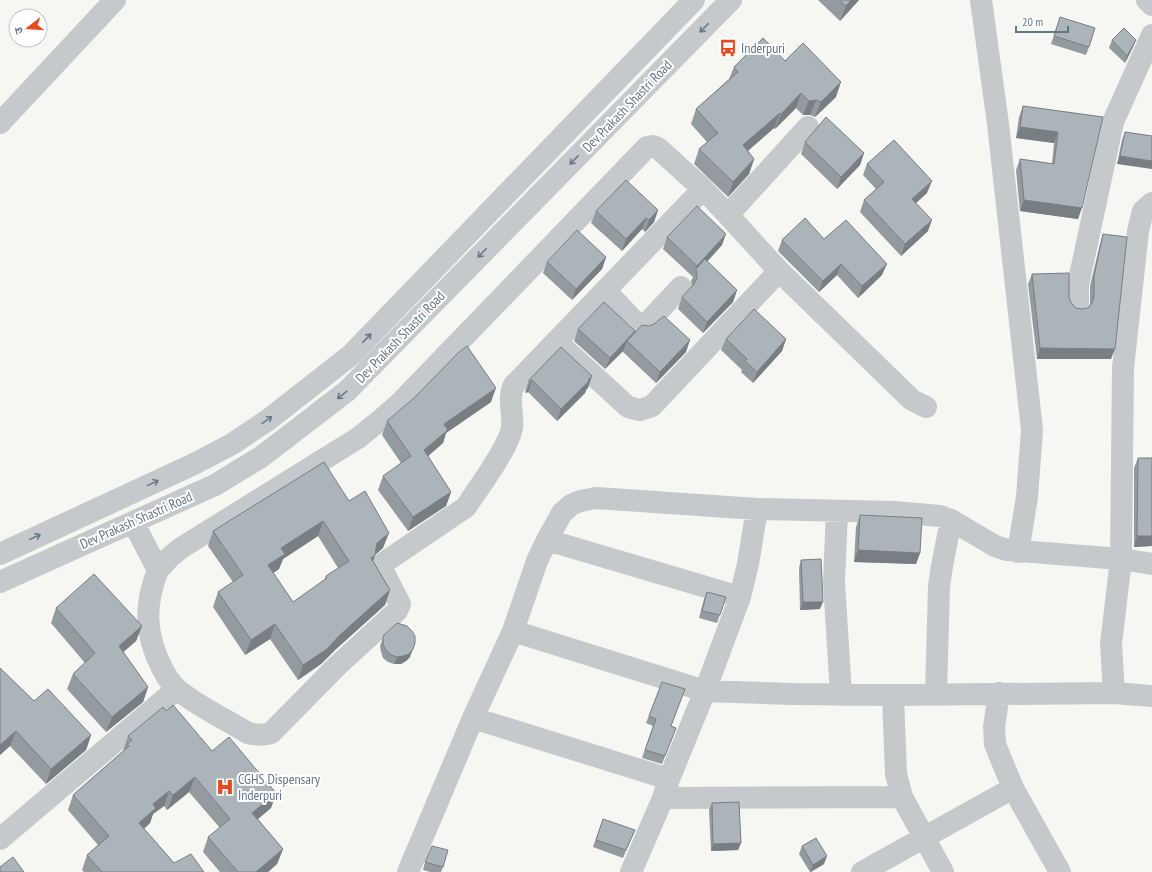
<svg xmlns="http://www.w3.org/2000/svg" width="1152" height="872" viewBox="0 0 1152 872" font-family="'PT Sans Narrow','Noto Sans Devanagari',sans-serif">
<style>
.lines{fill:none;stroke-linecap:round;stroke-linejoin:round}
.minor{stroke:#c5c9cc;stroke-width:22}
.wall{fill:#939b9f;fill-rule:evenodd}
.shaded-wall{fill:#787e82}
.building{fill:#abb4b9;stroke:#787e82;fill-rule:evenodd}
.oneway{stroke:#687a89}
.labels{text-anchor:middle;stroke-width:4;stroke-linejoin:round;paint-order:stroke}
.poi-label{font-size:14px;fill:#637685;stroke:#fff;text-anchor:start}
.street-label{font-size:14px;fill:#637685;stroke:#fff}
</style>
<rect width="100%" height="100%" fill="#f6f6f2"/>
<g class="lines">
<path class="minor" d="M981,0L998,124L1032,430L1027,497L1018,552
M1147,0L1152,5
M0,123L115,0
M728,215L808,127
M779,271L912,400L926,407
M606,291L636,323L643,325L649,321L681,287
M1078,307V285L1113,122L1152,35
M557,342L628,407L640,410L652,406L779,271L728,215L703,189
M837,511L834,582L841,695
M133,522L158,570C144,605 145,635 162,668C166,676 171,684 178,690C199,707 225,719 248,733C256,735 263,736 271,733L337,666L397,611L400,604L382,569V564L466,507L470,501C482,483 508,448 512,428C514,415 507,398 514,385L703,189L658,148L653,146L647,147L400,403L378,422L358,438L181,548L170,557L158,570
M547,540L740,597
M0,554L194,464L232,444L268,420L351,355L694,0
M0,582L215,485L261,457L347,391L731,0
M513,631L705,691L792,694L893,695L1114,693L1152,696
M999,693L994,727L995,744L1001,759L1013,788L1060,872
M1114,693L1111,644L1121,559L1123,368L1138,231L1143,211L1152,203
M893,695L896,774L902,797L943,872
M936,695L939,586L942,566L951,520
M473,718L669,779
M663,798L902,797
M0,839L177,689
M408,872L473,718L513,631L537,561L547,540L562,513L571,505L580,501L596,498L757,509L894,512L940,516L951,520L995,546L1007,550L1121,559L1152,564
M631,872L663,798L669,779L705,691L740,597L748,564L757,509
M862,872L1013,788"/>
</g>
<path class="wall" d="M818,0H859L840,21Z
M1060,17L1089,47L1086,55L1051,44Z
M1112,40H1136L1133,47L1125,63L1109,48Z
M785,61L836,97L815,117L810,115H803L796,108L775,129L774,128L748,151L754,159L749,174L728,197L694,164L699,149L707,142L691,124L696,109L729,79L734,67Z
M1023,106L1103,117L1078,219L1020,211L1016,170L1020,159L1052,164L1054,143L1016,138L1019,117Z
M1125,132L1152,136L1117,164L1122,140Z
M805,142L864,153L860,165L837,189L801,154Z
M867,164L927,193L916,203L928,231L901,256L860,212L864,200L876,189L863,175Z
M658,210L654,222L645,232L642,229L622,251L591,223L596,211Z
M1103,234L1111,359H1037L1028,284L1032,274L1069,297L1071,303L1076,308L1082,309L1088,308L1090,305V286L1100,244Z
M667,237L722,245L707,262L737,290L733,302L703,333L678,309L682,297L692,286L691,281L693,277L663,249Z
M824,239L882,275L858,298L837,275L819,292L778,251L782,240Z
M606,257L602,269L572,300L543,273L547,262Z
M578,329L635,331L686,352L656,383L623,352V351L605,369L574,341Z
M726,339H786L782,351L753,383L741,372L742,370L721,350Z
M561,347L588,388L586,390L585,393L557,421L528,392L526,393L525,392L529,380Z
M491,402L446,433L443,443L428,456L451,492L446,506L408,531L378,490L383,476L401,463L382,435L387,421Z
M1138,458H1152V546L1134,547V468Z
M349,501L383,548L375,555L373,561L390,590L385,605L335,650L321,664L298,680L270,639L245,655L213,607L218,592L233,582L208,546L213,531ZM318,536L338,568L326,576L324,580L293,602L273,573L279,569L283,559Z
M860,515L920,553L916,564L854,562L856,527Z
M801,560L820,609L800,610L799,568Z
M707,592L726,597L717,623L699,618L704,599Z
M56,608L142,626L136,641L123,652L148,687L143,702L106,732L67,689L73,674L85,663L51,623Z
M384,635L410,657L406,661L401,664H394L388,662L383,658L381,652L380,646Z
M0,668L34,701L91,735L86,750L46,784L10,746L0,755Z
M662,682L671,726L676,728L662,764L642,758L653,726L646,723Z
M166,711L212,751L276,793L271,808L258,819L283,849L277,864L268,872H220L203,852L208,837L220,828L189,792L167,810L164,806L153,814L150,823L144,829L174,863L204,872H84L82,870L87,855L98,845L68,810L73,795L123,751L128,736Z
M712,803L741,843L738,850L711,851L709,810Z
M603,819L635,830L623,858L593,847Z
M802,846L824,864L811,872H810L799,854Z
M425,862L443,867L441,872H430L423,870Z"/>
<path class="shaded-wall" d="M851,0H859L840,21L846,6Z
M1136,40L1133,47L1125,63L1127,56Z
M841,82L836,97L815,117L821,102Z
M801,93L796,108L775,129L781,114Z
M816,100L810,115H803L809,101Z
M780,113L774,128L737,160L743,145Z
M1020,127L1058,132L1054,143L1016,138Z
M864,153L860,165L837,189L841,177Z
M1120,156L1152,161V169L1117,164Z
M754,159L749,174L728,197L733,182Z
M932,181L927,193L908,210L912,199Z
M1024,200L1082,208L1078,219L1020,211Z
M658,210L654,222L645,232L649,220Z
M646,218L642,229L622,251L626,239Z
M932,220L928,231L901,256L905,244Z
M726,234L722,245L696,273V269L693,277L697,266Z
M606,257L602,269L572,300L576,289Z
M841,264L837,275L819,292L823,281Z
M887,264L882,275L858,298L862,286Z
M737,290L733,302L703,333L707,322Z
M635,331L627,341L623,351L605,369L610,358Z
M786,339L782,351L753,383L757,372Z
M690,340L686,352L656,383L660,372Z
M1040,348L1115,349L1111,359H1037Z
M592,376L588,388L586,390L585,393L557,421L561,409Z
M532,380L528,392L526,393L530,382Z
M496,388L491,402L446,433L443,443L419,464L424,450L444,424Z
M451,492L446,506L408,531L413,517Z
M323,521L318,536L283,559L279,569L263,580L268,565L281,548Z
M389,533L383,548L371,558L377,543Z
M1137,536H1152V546L1134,547Z
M858,550L920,553L916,564L854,562Z
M375,555L370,570L371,558Z
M390,590L385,605L335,650L321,664L298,680L303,665L340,635Z
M803,602H823L820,609L800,610Z
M275,624L270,639L245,655L251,640Z
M142,626L136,641L113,661L119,646Z
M413,649L410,657L406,661L401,664H394L397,657Z
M148,687L143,702L106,732L112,717Z
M16,731L10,746L0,755V745Z
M91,735L86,750L46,784L51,769Z
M195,777L189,792L167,810L173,795Z
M169,791L164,806L153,814L150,823L133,838L139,823L153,804Z
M276,793L271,808L247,828L252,813Z
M741,843L738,850L711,851L713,844Z
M283,849L277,864L268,872H256Z
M827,856L824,864L810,872L813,865Z"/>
<path class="building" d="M839,0H851L846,6Z
M1060,17L1095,28L1089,47L1054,36Z
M1124,28L1136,40L1127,56L1112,40Z
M763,38L785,61L803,43L841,82L821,102L816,100L809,101L801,93L781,114L780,113L743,145L754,159L733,182L699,149L718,133L696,109L738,72L734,67Z
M1023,106L1103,117L1082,208L1024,200L1020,159L1054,164L1058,132L1020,127Z
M826,117L864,153L841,177L805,142Z
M1125,132L1152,136V161L1120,156Z
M894,140L932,181L912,199L932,220L905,244L864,200L884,182L867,164Z
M626,180L658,210L649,220L646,218L626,239L596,211Z
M697,206L726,234L697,266L667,237Z
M805,218L824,239L846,220L887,264L862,286L841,264L823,281L782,240Z
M577,230L606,257L576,289L547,262Z
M1103,234L1127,237L1115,349L1040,348L1032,274L1069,273V297L1071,303L1076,308L1082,309L1088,308L1092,303L1094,297V276Z
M705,259L737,290L707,322L682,297L694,284L697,278L696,269Z
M604,302L635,331L610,358L578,329Z
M754,309L786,339L757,372L745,361L747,359L726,339Z
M664,316L690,340L660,372L627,341L642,325L649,326L654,324Z
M467,346L496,388L444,424L448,430L424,450L451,492L413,517L383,476L411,456L387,421L414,398L459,352Z
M561,347L592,376L588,380L589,381L561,409L532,380L530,382L529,380Z
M1138,458H1152V536H1137Z
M324,462L349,501L365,491L389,533L377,543L375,555L371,558L390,590L340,635L327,649L303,665L275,624L251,640L218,592L243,575L213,531ZM323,521L349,561L326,576L327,578L293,602L268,565L285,554L281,548Z
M860,515L922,518L920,553L858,550Z
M821,559L823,602H803L801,560Z
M94,574L142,626L119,646L148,687L112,717L73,674L95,653L56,608Z
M707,592L726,597L720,615L702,611Z
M397,623L407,626L412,631L415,636V643L413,649L409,654L403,656L397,657L391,655L386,650L383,645V638L384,635Z
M0,668L34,701L48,689L91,735L51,769L16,731L0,745Z
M662,682L685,689L671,726L676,728L665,756L645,750L656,719L649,716Z
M173,705L212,751L229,737L276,793L252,813L283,849L256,872H238L208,837L230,819L195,777L173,795L169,791L153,804L156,808L139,823L174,863L191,854L204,872H102L87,855L109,836L73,795L129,746L127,744L132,740L128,736L163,707L166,711Z
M739,802L741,843L713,844L712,803Z
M603,819L635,830L626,850L596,840Z
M816,838L827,856L813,865L802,846Z
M432,846L448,850L443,867L425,862Z
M13,857L24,872H0V867Z"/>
<defs><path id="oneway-shaft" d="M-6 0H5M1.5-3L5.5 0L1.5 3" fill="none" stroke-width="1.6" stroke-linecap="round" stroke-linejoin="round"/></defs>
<g class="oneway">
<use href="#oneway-shaft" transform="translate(704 28) rotate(134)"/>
<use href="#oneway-shaft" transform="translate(574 160) rotate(134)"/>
<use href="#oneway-shaft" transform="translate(482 253) rotate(134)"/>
<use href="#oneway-shaft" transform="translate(367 338) rotate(-46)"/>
<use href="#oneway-shaft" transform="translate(342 395) rotate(142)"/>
<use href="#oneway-shaft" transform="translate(267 420) rotate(-35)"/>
<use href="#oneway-shaft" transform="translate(153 483) rotate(-25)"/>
<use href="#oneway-shaft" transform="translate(35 537) rotate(-25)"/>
</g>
<defs>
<g id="bus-bare" transform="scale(1.38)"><path d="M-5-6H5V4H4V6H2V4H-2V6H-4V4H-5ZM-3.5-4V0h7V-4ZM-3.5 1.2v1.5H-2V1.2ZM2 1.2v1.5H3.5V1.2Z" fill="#ed481b" stroke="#fff" stroke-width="2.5" paint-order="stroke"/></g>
<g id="hospital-bare" transform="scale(1.38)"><path d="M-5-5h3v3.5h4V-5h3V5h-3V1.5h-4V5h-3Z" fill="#ed481b" stroke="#fff" stroke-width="2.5" paint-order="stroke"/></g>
</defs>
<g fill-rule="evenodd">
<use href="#bus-bare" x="728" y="48"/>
<use href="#hospital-bare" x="225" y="787"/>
</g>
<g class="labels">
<g class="poi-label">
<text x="741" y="53">Inderpuri</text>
<text x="238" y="784">CGHS Dispensary<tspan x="238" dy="16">Inderpuri</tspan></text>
</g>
<g class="street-label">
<text transform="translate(627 106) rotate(-46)" y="5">Dev Prakash Shastri Road</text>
<text transform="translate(400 337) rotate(-46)" y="5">Dev Prakash Shastri Road</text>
<text transform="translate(136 520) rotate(-24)" y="5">Dev Prakash Shastri Road</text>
</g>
</g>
<g transform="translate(28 28) rotate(253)"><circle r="19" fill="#ffffff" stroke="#c1c8ce"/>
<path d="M0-3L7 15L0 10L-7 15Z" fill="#ed481b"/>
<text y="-6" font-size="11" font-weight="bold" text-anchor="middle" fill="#637685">उ</text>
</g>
<path d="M1016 26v6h52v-6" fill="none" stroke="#637685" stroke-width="2"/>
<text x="1022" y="26" font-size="12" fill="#637685" stroke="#ffffff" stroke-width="3" paint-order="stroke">20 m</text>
</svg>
